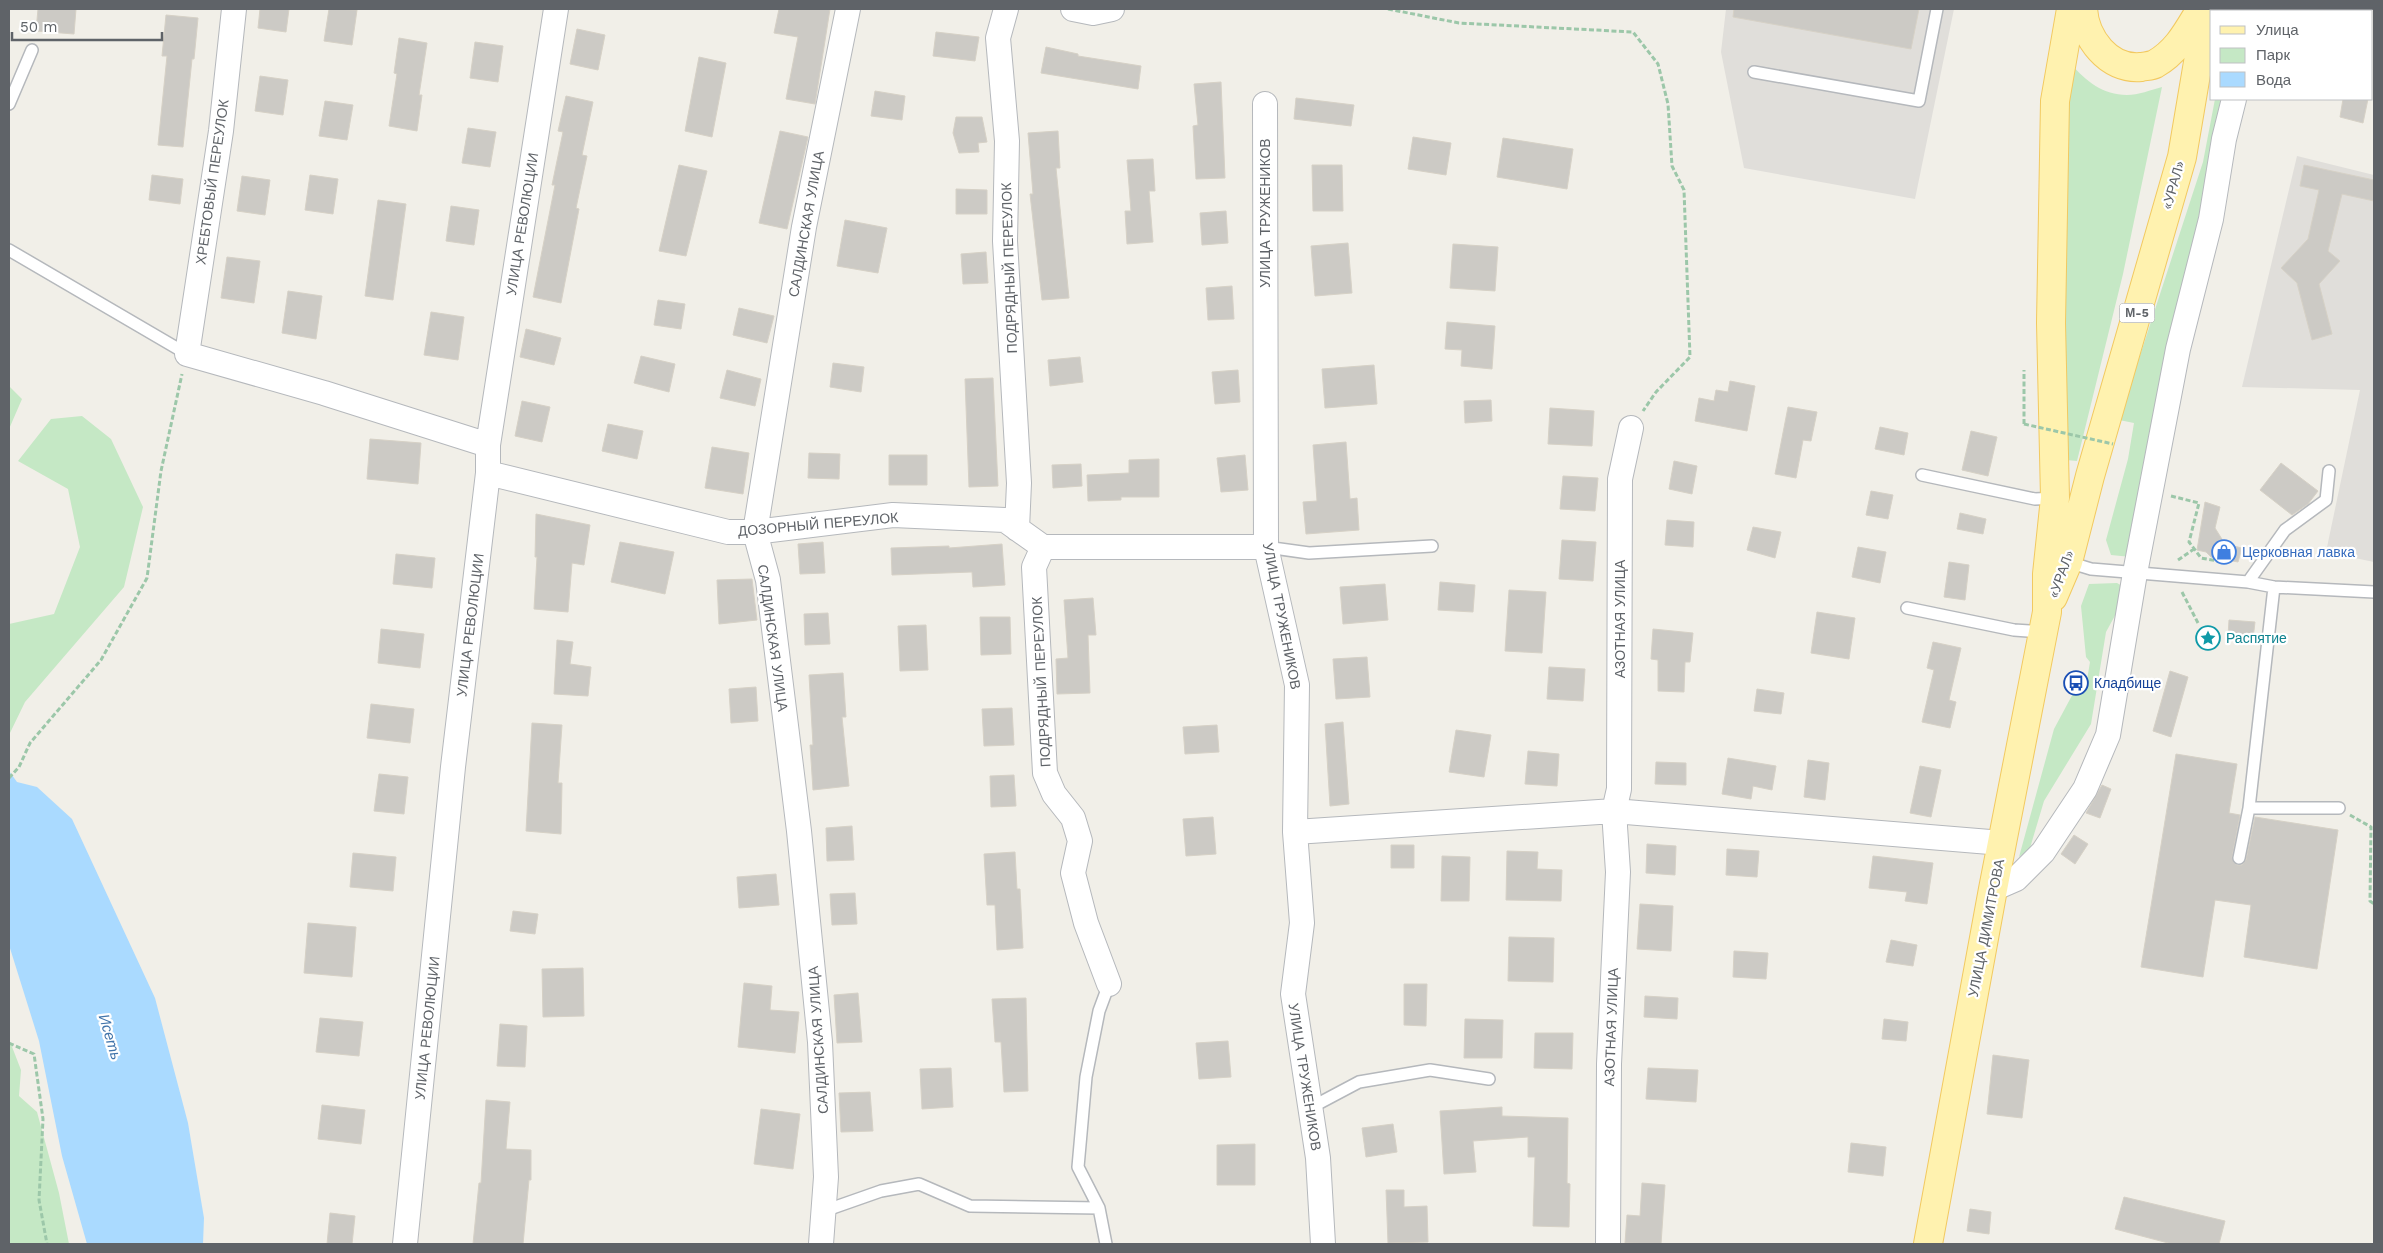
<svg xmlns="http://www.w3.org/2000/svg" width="2383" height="1253" viewBox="0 0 2383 1253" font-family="'Work Sans',sans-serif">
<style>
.industrial{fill:#e0deda}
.green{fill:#c5e8c5}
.water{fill:#aadaff}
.building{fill:#cccac5;stroke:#d6d1c6}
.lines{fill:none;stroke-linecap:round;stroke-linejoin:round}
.service-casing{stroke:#b5b8bc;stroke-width:14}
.minor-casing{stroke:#b5b8bc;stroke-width:26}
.primary-casing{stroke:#f2c960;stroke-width:30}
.path{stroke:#9cc7a9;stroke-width:3;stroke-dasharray:5 2.5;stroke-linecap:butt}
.service{stroke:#fff;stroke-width:11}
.minor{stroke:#fff;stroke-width:24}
.primary{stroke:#fff2af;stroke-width:28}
.path-bridge{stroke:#9cc7a9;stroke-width:3;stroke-dasharray:5 2.5;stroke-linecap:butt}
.labels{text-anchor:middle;stroke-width:4.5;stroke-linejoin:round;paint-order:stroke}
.shield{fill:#fff;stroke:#8f9295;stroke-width:1}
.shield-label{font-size:12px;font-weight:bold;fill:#5f6368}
.street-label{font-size:14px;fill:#5f6368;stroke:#fff}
.shop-label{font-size:14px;fill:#366cbe;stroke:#fff;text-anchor:start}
.culture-label{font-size:14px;fill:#0d838f;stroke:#fff;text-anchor:start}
.transit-label{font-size:14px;fill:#164399;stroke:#fff;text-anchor:start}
.water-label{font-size:15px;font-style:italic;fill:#4174aa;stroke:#fff}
</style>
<rect width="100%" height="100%" fill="#f1efe8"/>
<path class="industrial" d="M1726,9H1954L1915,199L1744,168L1721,52Z
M2297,156L2374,175V562L2326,552L2360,390L2242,387Z"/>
<path class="green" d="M2071,64C2086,81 2103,95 2127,95C2138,95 2151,90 2162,87L2123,274L2077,461L2066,460L2060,183Z
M2215,99H2226L2158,391L2131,557L2111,555L2106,540L2128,459L2134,423L2119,420L2203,162Z
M9,386L22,399L9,429Z
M82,416L111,439L143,507L124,587L25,702L9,735V624L54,614L80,547L68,489L18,461L51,419Z
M2117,583L2129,590L2106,632L2091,724L2044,801L2030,848L2019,857L2054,729L2076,688L2086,686L2090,662L2086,657L2081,606L2089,584Z
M9,1039L21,1070L19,1096L37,1112L59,1193L69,1244H9Z"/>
<path class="water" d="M9,771L17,782L37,787L72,819L155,998L188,1123L204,1218L203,1244H87L62,1156L39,1041L9,945Z"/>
<path class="building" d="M38,9H76L74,34L36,31Z
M260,9H289L286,32L258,28Z
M329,9L357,10L352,45L324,41Z
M779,9H830L815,104L786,99L798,37L774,33Z
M1734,9H1919L1911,49L1733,17Z
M166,15L198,18L194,59H192L183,147L158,145L167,56H162Z
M577,29L605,35L598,70L570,64Z
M936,32L979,37L975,61L933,56Z
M399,38L427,43L419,95H422L417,131L389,126L397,74L394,73Z
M475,42L503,46L498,82L470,78Z
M1046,47L1078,54V56L1141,66L1138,89L1041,73Z
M699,57L726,63L712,137L685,131Z
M260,76L288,80L283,115L255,111Z
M1221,82L1225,178L1196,179L1193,126L1198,125L1194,84Z
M875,91L905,96L902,120L871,116Z
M566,96L593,102L582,155L587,156L576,208L579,209L561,303L533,297L555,185H552L563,132L558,131Z
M1296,98L1354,105L1351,126L1294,119Z
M2343,99H2368L2363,123L2340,117Z
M325,101L353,105L347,140L319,136Z
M956,117H982L987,142L978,143L979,152L959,153L953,133Z
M468,128L496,132L490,167L462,163Z
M780,131L808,137L787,229L759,223Z
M1058,131L1060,168H1056L1069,298L1042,300L1030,194H1033L1028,133Z
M1413,137L1451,143L1446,175L1408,169Z
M1503,138L1573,149L1567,189L1497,177Z
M1153,159L1155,191H1149L1153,242L1127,244L1125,211H1131L1127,160Z
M679,165L707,171L686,256L659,251Z
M1312,165H1342L1343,211H1313Z
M2304,165L2374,180V201L2342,194L2328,251L2340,261L2319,284L2332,334L2312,340L2297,283L2281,268L2308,239L2319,190L2300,186Z
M152,175L183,179L180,204L149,200Z
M310,175L338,179L333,214L305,210Z
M242,176L270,180L265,215L237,211Z
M956,189L987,190V214H956Z
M378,200L406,204L393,300L365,296Z
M451,206L479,210L474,245L446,241Z
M1226,211L1228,243L1202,245L1200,213Z
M845,220L887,228L878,273L837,266Z
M1348,243L1352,293L1315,296L1311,246Z
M1453,244L1498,247L1495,291L1450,288Z
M986,252L988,283L963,284L961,254Z
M227,257L260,261L254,303L221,298Z
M1232,286L1234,319L1208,320L1206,288Z
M288,291L322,296L316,339L282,333Z
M658,300L685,304L681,329L654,325Z
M739,308L774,316L767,343L733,335Z
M431,312L464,317L458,360L424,355Z
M1447,322L1495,326L1492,369L1461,366L1462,350L1445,349Z
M526,329L561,338L554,365L520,357Z
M641,356L675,364L669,392L634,383Z
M1080,357L1083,382L1050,386L1048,360Z
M833,363L864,367L861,392L830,387Z
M1374,365L1377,404L1325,408L1322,369Z
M727,370L761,379L755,406L720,398Z
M1238,370L1240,402L1215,404L1212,372Z
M993,378L998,486L969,487L965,379Z
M1730,381L1755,386L1747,431L1695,421L1699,398L1714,401L1716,390L1728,392Z
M1491,400L1492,421L1465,423L1464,401Z
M522,401L550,407L542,442L515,436Z
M1788,407L1817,412L1811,441L1803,440L1796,478L1775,474Z
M1550,408L1594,411L1592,446L1548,444Z
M608,424L643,431L637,459L602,451Z
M1880,427L1908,433L1904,455L1875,449Z
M1971,431L1997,437L1988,476L1962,470Z
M370,439L421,443L418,484L367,479Z
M1346,442L1350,499L1357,498L1359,530L1306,534L1303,502L1317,501L1313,445Z
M712,447L749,453L743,494L705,488Z
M809,453L840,454L839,479L808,478Z
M889,455H927V485H889Z
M1245,455L1248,490L1221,492L1217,458Z
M1159,459V497H1121V500L1088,501L1087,475L1129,473V460Z
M1674,461L1697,466L1692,494L1669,489Z
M2281,463L2318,491L2308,504L2292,515L2260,490Z
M1081,464L1082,486L1053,488L1052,465Z
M1563,476L1598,478L1595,511L1560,509Z
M1871,491L1893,495L1888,519L1866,515Z
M2205,502L2220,507L2215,528L2225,544L2242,548L2238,562L2211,557L2206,552L2197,550Z
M1960,513L1986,519L1983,534L1957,529Z
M536,514L590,525L584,565L572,563L568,612L534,609L537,557H535Z
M1667,520L1694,522L1693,547L1665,545Z
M1753,527L1781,532L1775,558L1747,550Z
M1562,540L1596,542L1593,581L1559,579Z
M620,542L674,552L665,594L611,582Z
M823,542L825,573L800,574L798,544Z
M1002,544L1005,585L973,587L972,572L892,575L891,548L949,546V548Z
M1858,547L1886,552L1880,583L1852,577Z
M396,554L435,558L432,588L393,584Z
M1949,562L1969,565L1965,600L1944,597Z
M752,579L757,620L719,624L717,580Z
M1440,582L1475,585L1473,612L1438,610Z
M1385,584L1388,620L1343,624L1340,587Z
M1509,590L1546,592L1542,653L1505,651Z
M1093,598L1096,635H1088L1090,693L1057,694L1056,659L1068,658L1064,600Z
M1817,612L1855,618L1849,659L1811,653Z
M828,613L830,644L805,645L804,614Z
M980,617H1010L1011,654L981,655Z
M2229,620L2255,622L2253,639L2228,636Z
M926,625L928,670L900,671L898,626Z
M381,629L424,634L420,668L378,663Z
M1653,629L1693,633L1690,662H1685L1684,692L1658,691V660L1651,659Z
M557,640L573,642L570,664L591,667L588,696L554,694Z
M1933,642L1961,648L1949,700L1956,702L1950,728L1922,722L1934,670L1927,668Z
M1367,657L1370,697L1336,699L1333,659Z
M1549,667L1585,669L1583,701L1547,699Z
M2170,671L2188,677L2171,737L2153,731Z
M843,673L846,717H842L849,786L813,790L810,745H813L809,675Z
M756,687L758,721L731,723L729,689Z
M1757,689L1784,693L1781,714L1754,711Z
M371,704L414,709L410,743L367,738Z
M1012,708L1014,745L984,746L982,709Z
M1343,722L1349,804L1330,806L1325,724Z
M532,723L562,725L558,783H562L561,834L526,831Z
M1217,725L1219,752L1185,754L1183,727Z
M1456,730L1491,735L1484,777L1449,772Z
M1528,751L1559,754L1557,786L1525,784Z
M2176,754L2237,764L2229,813L2240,815L2232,857L2234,863L2237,865H2242L2246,860L2255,817L2338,830L2317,969L2244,957L2251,905L2215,900L2203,977L2141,967Z
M1728,758L1776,766L1772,790L1753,786L1751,799L1722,794Z
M1808,760L1829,763L1825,800L1804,797Z
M1656,762L1686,763V785L1655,784Z
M1920,766L1941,770L1931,817L1910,813Z
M379,774L408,777L404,814L374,811Z
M1014,775L1016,806L991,807L990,776Z
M2102,785L2111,789L2100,818L2086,813Z
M1213,817L1216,854L1186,856L1183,819Z
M852,826L854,860L827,861L826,828Z
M2074,835L2088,844L2075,864L2061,854Z
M1647,844L1676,846L1675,875L1646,873Z
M1391,845H1414V868H1391Z
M1727,849L1759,851L1757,877L1726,875Z
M1507,851L1538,852L1537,869L1562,870L1561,901L1506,900Z
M1015,852L1017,889H1020L1023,948L997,950L995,905H987L984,854Z
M353,853L396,857L393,891L350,887Z
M1442,856L1470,857L1469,901H1441Z
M1873,856L1933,863L1927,904L1905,901L1907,892L1869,888Z
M776,874L779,905L739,908L737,877Z
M855,893L857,924L832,925L830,894Z
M1640,904L1673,906L1671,951L1637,949Z
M513,911L538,914L535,934L510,931Z
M308,923L356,927L352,977L304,973Z
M1509,937L1554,938L1553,982L1508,981Z
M1891,940L1917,945L1913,966L1886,962Z
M1734,951L1768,953L1766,979L1733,977Z
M583,968L584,1016L543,1017L542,969Z
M744,983L772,986L770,1010L799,1012L795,1053L738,1047Z
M1404,984H1427L1426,1026L1404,1025Z
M858,993L862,1042L837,1043L834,995Z
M1645,996L1678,998L1677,1019L1644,1017Z
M1026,998L1028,1091L1004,1092L1001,1042H995L992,999Z
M320,1018L363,1022L359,1056L316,1052Z
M1465,1019L1503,1020L1502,1058H1464Z
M1884,1019L1908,1022L1906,1041L1882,1039Z
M500,1024L527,1026L525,1067L497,1066Z
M1535,1033H1573L1572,1069L1534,1068Z
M1228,1041L1231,1077L1199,1079L1196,1043Z
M1993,1055L2029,1060L2022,1118L1987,1114Z
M951,1068L953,1107L922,1109L920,1069Z
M1648,1068L1698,1070L1696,1102L1646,1099Z
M870,1092L873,1131L841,1132L839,1093Z
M486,1100L510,1102L506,1149L531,1150V1180H529L523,1244H473L479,1183H481Z
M322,1105L365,1110L361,1144L318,1139Z
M1502,1107V1116L1568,1118L1567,1183L1570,1184L1569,1227L1533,1226L1535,1157H1528V1137L1473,1141L1476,1172L1444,1174L1440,1111Z
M761,1109L800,1114L793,1169L754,1164Z
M1393,1124L1397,1152L1366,1157L1362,1128Z
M1851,1143L1886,1147L1883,1176L1848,1172Z
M1255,1144V1185H1217V1145Z
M1642,1183L1665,1185L1661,1244L1625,1243L1627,1215L1640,1216Z
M1386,1190H1404V1207L1427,1206L1428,1242L1388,1243Z
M2124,1197L2225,1221L2219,1244H2172L2115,1229Z
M1970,1209L1991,1212L1989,1234L1967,1231Z
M330,1213L355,1216L352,1244H327Z"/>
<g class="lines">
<g class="service-casing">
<path id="service" d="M1754,72L1919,101L1937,9
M9,104L32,50
M9,250L187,354
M1922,475L2035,499L2055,498
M1266,547L1309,553L1432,546
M2068,562L2091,569L2248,582L2274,587L2374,592
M2248,582L2285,530L2326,500L2329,471
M1907,608L2014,630L2043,632
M2249,808H2339
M2239,858L2249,808L2274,587
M1310,1108L1359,1082L1430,1070L1489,1079
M1099,1208L1078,1167L1086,1077L1099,1011L1109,984
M824,1211L881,1191L919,1184L970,1206L1099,1208L1106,1244"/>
</g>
<g class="minor-casing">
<path id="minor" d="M234,9L221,131L187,354L324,393L488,445
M1006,9L998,38L1007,141L1005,241L1019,483L1017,529
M1073,9L1093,13L1112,9
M2250,11L2251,9
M1265,104L1266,547L1297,685L1295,832L1302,923L1293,994L1318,1158L1323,1244
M488,473L728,532H755L893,515L1005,520L1043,547H1266
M1043,547L1034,567L1045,773L1054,794L1073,818L1080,841L1073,873L1086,923L1109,984
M1295,832L1614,811L2002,843
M1993,889L2016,879L2043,852L2085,789L2108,735L2135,573L2178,349L2211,219L2224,139L2234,99
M405,1244L453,767L488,473V445L556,9
M821,1244L826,1177L820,1042L799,831L768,580L755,532L804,227L848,9
M1608,1244L1609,1064L1618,872L1614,811L1619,789L1620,479L1631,428"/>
</g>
<g class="primary-casing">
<path id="primary" d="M2083,9C2085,38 2108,70 2141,67C2146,66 2151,66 2155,64C2178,51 2188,30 2201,9
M2053,597L2068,562L2090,476L2182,157L2207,9
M1928,1244L1993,889L2047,612V574L2055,498L2051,323L2055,101L2071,9"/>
</g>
<path class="path" d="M1388,9L1459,23L1633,32L1658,64L1668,104L1672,166L1684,190L1690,357L1656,392L1643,411
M2308,11L2310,9
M2024,424V370
M2171,496L2199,503L2189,542L2201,558L2223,562
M2178,560L2194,549
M2182,592L2198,623
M9,778L19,767L30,743L101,660L147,578L161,471L182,374
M2350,815L2371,827L2370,901L2374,904
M9,1043L34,1054L43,1119L39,1200L47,1244"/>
<use href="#service" class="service"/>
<use href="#minor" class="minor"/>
<use href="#primary" class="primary"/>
<path class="path-bridge" d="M2024,424L2113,444"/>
</g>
<defs>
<g id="shop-ring" transform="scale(1.25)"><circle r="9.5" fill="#fff" stroke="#3f7fe0" stroke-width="1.5"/><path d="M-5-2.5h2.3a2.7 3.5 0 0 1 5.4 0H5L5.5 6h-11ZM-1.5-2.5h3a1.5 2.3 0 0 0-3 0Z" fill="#3f7fe0"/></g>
<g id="sight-ring" transform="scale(1.25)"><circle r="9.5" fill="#fff" stroke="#0f9aa8" stroke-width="1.5"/><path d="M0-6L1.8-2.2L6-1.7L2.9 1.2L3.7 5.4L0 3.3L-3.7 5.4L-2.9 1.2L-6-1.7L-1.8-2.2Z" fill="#0f9aa8"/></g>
<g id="bus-ring" transform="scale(1.25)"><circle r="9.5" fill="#fff" stroke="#1a4fb4" stroke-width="1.5"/><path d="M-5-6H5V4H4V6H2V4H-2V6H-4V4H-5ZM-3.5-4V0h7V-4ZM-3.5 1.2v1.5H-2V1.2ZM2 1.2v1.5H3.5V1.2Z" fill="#1a4fb4"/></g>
</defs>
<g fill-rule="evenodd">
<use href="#shop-ring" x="2224" y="552"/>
<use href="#sight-ring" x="2208" y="638"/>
<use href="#bus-ring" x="2076" y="683"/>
</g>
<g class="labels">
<rect class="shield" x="2119.5" y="303.5" width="35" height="19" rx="4"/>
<g class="shield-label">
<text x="2137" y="317">М-5</text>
</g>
<g class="street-label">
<text transform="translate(212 182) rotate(-82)" y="5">ХРЕБТОВЫЙ ПЕРЕУЛОК</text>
<text transform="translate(2173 185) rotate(-74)" y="5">«УРАЛ»</text>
<text transform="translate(1265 213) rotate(-90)" y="5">УЛИЦА ТРУЖЕНИКОВ</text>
<text transform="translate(522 224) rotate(-81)" y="5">УЛИЦА РЕВОЛЮЦИИ</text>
<text transform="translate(806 224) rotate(-80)" y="5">САЛДИНСКАЯ УЛИЦА</text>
<text transform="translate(1009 268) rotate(-92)" y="5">ПОДРЯДНЫЙ ПЕРЕУЛОК</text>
<text transform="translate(818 524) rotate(-5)" y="5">ДОЗОРНЫЙ ПЕРЕУЛОК</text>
<text transform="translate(2061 574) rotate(-70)" y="5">«УРАЛ»</text>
<text transform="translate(1282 616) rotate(79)" y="5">УЛИЦА ТРУЖЕНИКОВ</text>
<text transform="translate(1620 619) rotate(-90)" y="5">АЗОТНАЯ УЛИЦА</text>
<text transform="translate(470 625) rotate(-83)" y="5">УЛИЦА РЕВОЛЮЦИИ</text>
<text transform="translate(773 638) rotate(82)" y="5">САЛДИНСКАЯ УЛИЦА</text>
<text transform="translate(1041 682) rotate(-93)" y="5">ПОДРЯДНЫЙ ПЕРЕУЛОК</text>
<text transform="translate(1986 928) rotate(-79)" y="5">УЛИЦА ДИМИТРОВА</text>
<text transform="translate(1611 1027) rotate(-88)" y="5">АЗОТНАЯ УЛИЦА</text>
<text transform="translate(427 1028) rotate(-84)" y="5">УЛИЦА РЕВОЛЮЦИИ</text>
<text transform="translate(818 1040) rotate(-94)" y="5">САЛДИНСКАЯ УЛИЦА</text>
<text transform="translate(1305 1077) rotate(81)" y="5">УЛИЦА ТРУЖЕНИКОВ</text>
</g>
<g class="shop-label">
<text x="2242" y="557">Церковная лавка</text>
</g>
<g class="culture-label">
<text x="2226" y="643">Распятие</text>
</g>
<g class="transit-label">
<text x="2094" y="688">Кладбище</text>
</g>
<g class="water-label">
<text transform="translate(110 1037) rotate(73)" y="5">Исеть</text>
</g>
</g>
<rect width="2383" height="1253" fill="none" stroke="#5f6368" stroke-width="20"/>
<rect x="2210" y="10" width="162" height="90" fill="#ffffff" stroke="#bfc1c3"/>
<rect x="2220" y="26" width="25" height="8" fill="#fff2af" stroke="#bfc1c3"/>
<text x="2256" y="35" font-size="15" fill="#5f6368">Улица</text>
<rect x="2220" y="48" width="25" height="15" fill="#c5e8c5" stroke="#bfc1c3"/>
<text x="2256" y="60" font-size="15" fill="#5f6368">Парк</text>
<rect x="2220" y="72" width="25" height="15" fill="#aadaff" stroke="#bfc1c3"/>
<text x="2256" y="85" font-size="15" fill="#5f6368">Вода</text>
<path d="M12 32v8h150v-8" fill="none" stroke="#5f6368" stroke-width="2.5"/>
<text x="20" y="32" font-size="15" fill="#5f6368" stroke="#ffffff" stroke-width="4" paint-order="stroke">50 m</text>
</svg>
